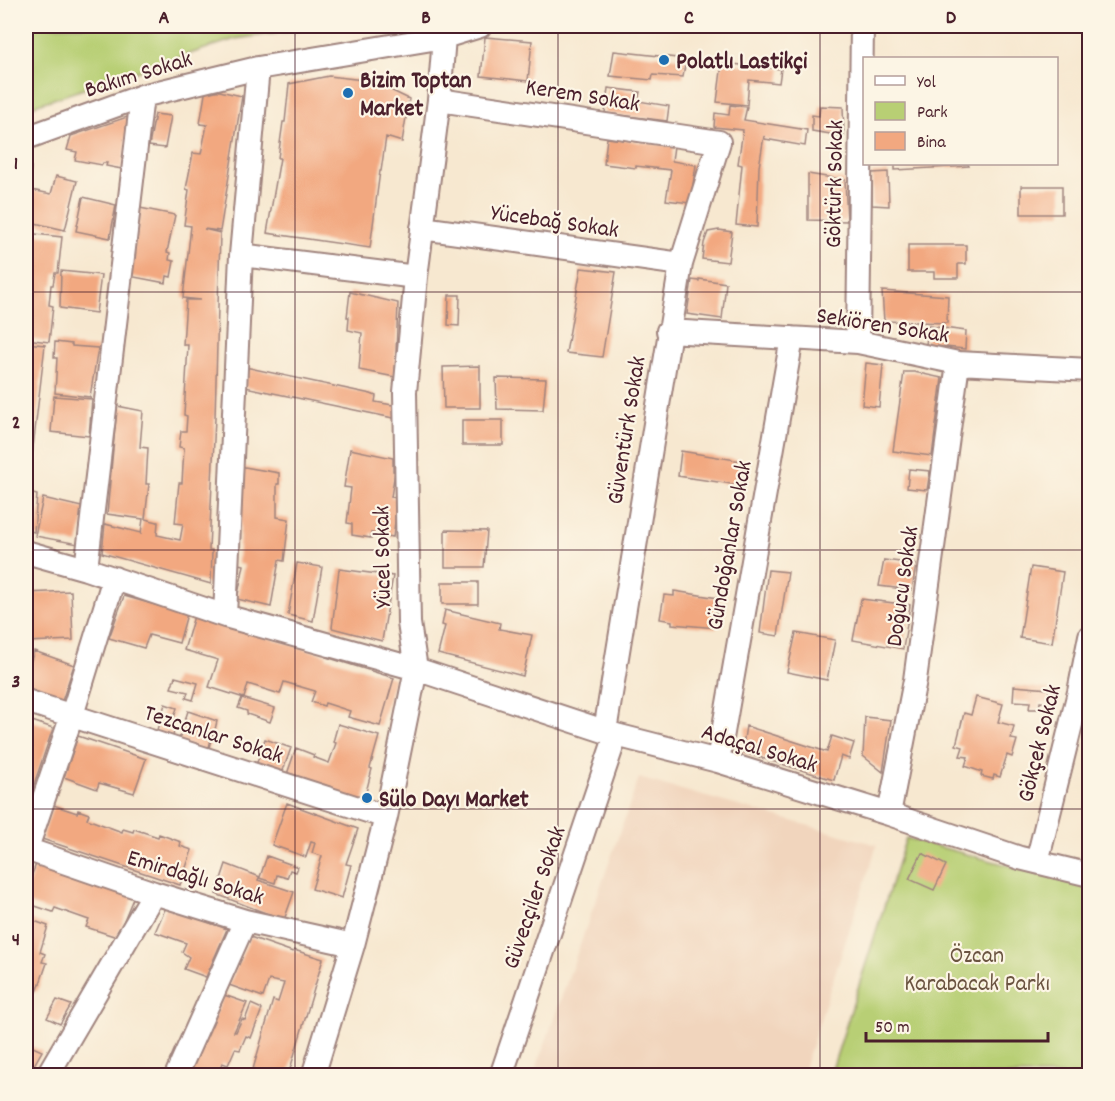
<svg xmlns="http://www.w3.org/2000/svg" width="1115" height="1101" viewBox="0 0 1115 1101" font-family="Dekko,sans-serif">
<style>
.built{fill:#f1d5bd}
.green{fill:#b8cf74;stroke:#817750;stroke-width:1.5}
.building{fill:#f2a880}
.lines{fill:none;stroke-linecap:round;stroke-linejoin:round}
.street-casing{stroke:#a0847e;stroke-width:26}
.street{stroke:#fff;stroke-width:22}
.grid{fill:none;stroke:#4a1f2b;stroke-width:1.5;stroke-opacity:0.55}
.poi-dot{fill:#1f6fb2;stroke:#fcf5e5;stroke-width:2}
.labels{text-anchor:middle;stroke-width:4.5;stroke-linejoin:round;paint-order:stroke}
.poi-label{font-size:24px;font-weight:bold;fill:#4a1f2b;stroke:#fcf5e5;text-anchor:start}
.street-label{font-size:24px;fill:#4a1f2b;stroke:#fcf5e5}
.park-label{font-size:24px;fill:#6b5441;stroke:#fcf5e5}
.neatline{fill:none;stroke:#4a1f2b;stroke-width:2}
.grid-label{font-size:20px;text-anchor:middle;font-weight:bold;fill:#4a1f2b}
</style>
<rect width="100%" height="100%" fill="#fcf5e5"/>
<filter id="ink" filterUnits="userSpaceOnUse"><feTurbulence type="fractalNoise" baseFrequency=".0167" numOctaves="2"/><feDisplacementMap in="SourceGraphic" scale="12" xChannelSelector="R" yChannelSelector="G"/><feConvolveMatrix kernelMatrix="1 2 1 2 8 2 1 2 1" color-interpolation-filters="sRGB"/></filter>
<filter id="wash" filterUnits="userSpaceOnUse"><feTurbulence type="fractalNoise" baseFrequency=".008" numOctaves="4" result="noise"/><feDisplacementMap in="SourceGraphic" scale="24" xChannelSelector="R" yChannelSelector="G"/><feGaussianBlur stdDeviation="1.35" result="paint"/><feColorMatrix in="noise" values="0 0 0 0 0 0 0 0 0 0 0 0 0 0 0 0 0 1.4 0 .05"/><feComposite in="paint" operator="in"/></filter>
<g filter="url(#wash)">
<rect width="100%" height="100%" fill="#f7e8d0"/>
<path class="built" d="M639,778L877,845L802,1075H534Z"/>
<path class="green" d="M26,26H331L235,39L26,108Z
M906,838L1089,887V1075L830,1076Z"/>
<g id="blocks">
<path class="building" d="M485,37L532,41L528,81L481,76Z
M614,51L686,59L683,77L653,75L652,80L610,76Z
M722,63L781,69L779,83L749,80L747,105L717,102Z
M329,76L372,81L409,99L402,142L386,137L381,171H380L370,248L267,233L280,158H278L283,122H285L289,84Z
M206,88L242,96L220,231L204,229L220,233L215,418L210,527L209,550H212L211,584L102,553L105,524L141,533L143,519L107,514L117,406L143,411L140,447L148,448L146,484H149L145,519L158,522L157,535L180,540L183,524L175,523L179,483H182L184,448L179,447L181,431H186L187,416L184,415L188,345H183L186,300H201L183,298L191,226L184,225L189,190L186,189L193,153L201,154L207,125L200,124Z
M608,88L640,92L638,101L669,106L667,121L605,113Z
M730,105L747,107L744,120L807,130L805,146L765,139L764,136L759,167L757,227L736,225L742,165L738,164L743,130L714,127L715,113L729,115Z
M820,106L843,107L844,136L812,131V115L819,116Z
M155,114L171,116L165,148L149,146Z
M130,116L122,169L106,166L107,163H103L102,165L75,160L77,152L67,150L71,136Z
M607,138L674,146L672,161L696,165L690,203L666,200L671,170L636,166V168L604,164Z
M895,164H968L969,166L895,170Z
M26,167H31L27,201H26Z
M888,172L889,206L872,205V173Z
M808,174L845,180L847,221L808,220Z
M56,176L77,181L65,230L26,221L31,190L51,194Z
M1021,186H1062V214H1021Z
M83,197L116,205L110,238L76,231Z
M140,208L175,215L167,252L170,253L169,260L174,261L171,277L167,276L166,283L129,276Z
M719,230L732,232L728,262L702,259L704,243L708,232Z
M26,233L62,237L58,273H55L53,285H51L49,305L53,306L49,342L26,339Z
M908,245H966V264H958V278H934V272H908Z
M581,268L616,272L602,357L566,353Z
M61,271L101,275L96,313L60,308Z
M699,279L726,283L722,319L687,314L692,280L699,281Z
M882,291L948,296L947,323L884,321Z
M350,292L398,303L395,377L359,370L362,333L348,330L349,317H347Z
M449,295H460L459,326L448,325Z
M928,326L966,331L965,349L926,345Z
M55,342L72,344V346L98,348L90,397L55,393L57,358H54Z
M26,343L45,345L32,456L26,454Z
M866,363L883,365L879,407L862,405Z
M480,366V408H444L443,367Z
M245,367L371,394L376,396L375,402L398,406V419L245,387Z
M904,372H914L942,378L932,456L893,451Z
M496,378L546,379L543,410L497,409Z
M54,396L92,399L89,436L51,432Z
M462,420H503V445H462Z
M350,449L393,458V471H395L391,497L398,498L393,537L371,533V538L352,535V524L347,523L351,488L344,487Z
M681,451L742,461L738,485L678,476Z
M239,466L279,473V484H277V517L289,519L284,561L279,560L271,607L237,599L244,565L238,564L241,510L238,509Z
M909,469L930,471L927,490L907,488Z
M26,492L37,495L34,532L26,530Z
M43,498L86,508L78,544L35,536Z
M445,530L487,531L484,567H445Z
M884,560L916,564L912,590L879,586Z
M297,563L322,567L313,621L288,615Z
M1031,567L1063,572L1052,643L1020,638Z
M339,569L393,576L382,641L332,628Z
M768,570L788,572L778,636L760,633Z
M442,582H478V604H442Z
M71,591L73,640L26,642V593Z
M674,591L718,598L716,613L719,614L717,628L672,624V621L660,619L664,595L674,596Z
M124,596L187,614L179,643L149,635L144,648L109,638Z
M861,599L910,605L903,649L853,640Z
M445,610L500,623L499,629L532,635L523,676L438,654L445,626L442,625Z
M194,616L327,655L326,657L394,678L380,726L348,717L350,711L325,703L324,706L311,702L315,691L284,682L280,694L248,684L244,698L209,687L218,660L184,650Z
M796,633L835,640L827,680L787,672Z
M34,651L74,665L62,701L26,688V676Z
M175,677L198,683L193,700L186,698L188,692L171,688Z
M1014,686L1049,689L1048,703L1040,702L1039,709H1029L1030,702L1013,701Z
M976,697L1003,704L998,722L1014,726L1011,739L1017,740L1012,757L1007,755L1000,777L994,775L993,779L981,776L982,772L965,766L968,757L960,756L963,747L956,745L964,713L971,715Z
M242,698L275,708L270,722L247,714V711L238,708Z
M165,704L177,708L171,727L175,729L172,739L156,733Z
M188,711L217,721L214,734H211L212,735L208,752L178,742Z
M865,717L891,720L883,772L863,756Z
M26,719L53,728L26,808Z
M338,724L379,736L370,768L372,769L363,804L285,780L296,748L314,755L313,757L329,763L336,743L333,742Z
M746,726L827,752L832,736L854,743L849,759L841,756L834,780L742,752Z
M78,736L146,759L134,793L99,783L97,789L64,777Z
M265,739L291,748L281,776L255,768Z
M287,803L358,829L346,864L351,865L342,898L312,889L322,856L312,853L315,843L311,842L306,857L272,845Z
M53,805L77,813L78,810L89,814L87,819L122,832L123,829L133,832L134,829L158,837L159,834L181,842L180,846L192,850L180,885L42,839Z
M922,853L946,865L934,890L909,879Z
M267,856L298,867L296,872L290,870L287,878L277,875L275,883L259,878L258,880L294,892L284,920L216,894L226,864L260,877Z
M36,864L134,896L117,937L86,927L89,920L55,908L53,912L26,903V890Z
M166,907L227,929L206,977L184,969L189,957L182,952L186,943L155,932Z
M26,918L48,926L40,952L45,954L42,962L47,963L37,992L26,988Z
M250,937L293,952L294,950L323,959L288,1076H251L273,1000L278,1002L284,983L269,980L263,997L229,985Z
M224,995L247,1003L234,1032H236L242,1019L245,1020L251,1004L262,1009L251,1038L246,1036L240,1050L235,1049L228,1065L222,1063L217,1076H189Z
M57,1000L71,1005L60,1024L47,1018Z
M26,1044L42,1051L30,1072L26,1071Z"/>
</g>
</g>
<g filter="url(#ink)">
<use href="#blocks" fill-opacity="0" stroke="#a0847e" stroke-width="1.5"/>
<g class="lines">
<g class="street-casing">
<path id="street" d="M439,100L719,142L681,264L605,731
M26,138L142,96L258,68L444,37L480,26
M422,228L681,264
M241,255L416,277
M668,331L858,342L958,363L1090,370
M858,342L862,26
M26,552L86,569L225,616L416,669L616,735L718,761L889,814L1020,858L1090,875
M86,569L142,96
M225,616L241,255L258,68
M26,701L386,817
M718,761L792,338
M889,814L915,680L958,363
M26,849L154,893L245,921L353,945
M26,851L72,715L114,578
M1037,862L1079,692L1090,636
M47,1076L154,893
M176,1076L245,921
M313,1076L353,945L386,817L416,669L409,623L405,392L416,277L439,100L444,37L447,26
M501,1076L616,735"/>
</g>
<use href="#street" class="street"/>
</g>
</g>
<path class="grid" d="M295,26V1076M558,26V1076M820,26V1076M26,292H1090M26,550H1090M26,809H1090"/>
<g class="poi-dot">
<circle cx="664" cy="60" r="6"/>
<circle cx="348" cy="93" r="6"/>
<circle cx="367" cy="798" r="6"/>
</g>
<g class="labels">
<g class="poi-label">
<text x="676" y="68">Polatlı Lastikçi</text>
<text x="360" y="87">Bizim Toptan<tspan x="360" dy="28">Market</tspan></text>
<text x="379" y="806">Sülo Dayı Market</text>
</g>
<g class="street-label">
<text transform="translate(138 73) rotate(-17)" y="8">Bakım Sokak</text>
<text transform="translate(583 94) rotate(9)" y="8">Kerem Sokak</text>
<text transform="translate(833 184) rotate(-89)" y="8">Göktürk Sokak</text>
<text transform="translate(555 220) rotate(8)" y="8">Yücebağ Sokak</text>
<text transform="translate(883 324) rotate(9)" y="8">Sekiören Sokak</text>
<text transform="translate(625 430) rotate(-81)" y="8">Güventürk Sokak</text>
<text transform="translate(728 545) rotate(-80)" y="8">Gündoğanlar Sokak</text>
<text transform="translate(381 557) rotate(-91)" y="8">Yücel Sokak</text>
<text transform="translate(901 586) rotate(-82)" y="8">Doğucu Sokak</text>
<text transform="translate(214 733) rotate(18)" y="8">Tezcanlar Sokak</text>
<text transform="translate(1038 743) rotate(-76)" y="8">Gökçek Sokak</text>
<text transform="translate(760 747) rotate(17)" y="8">Adaçal Sokak</text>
<text transform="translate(196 876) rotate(17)" y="8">Emirdağlı Sokak</text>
<text transform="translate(533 897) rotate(-71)" y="8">Güvecçiler Sokak</text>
</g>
<g class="park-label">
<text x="977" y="962">Özcan<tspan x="977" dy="28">Karabacak Parkı</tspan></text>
</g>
</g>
<rect width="1115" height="1101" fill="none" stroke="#fcf5e5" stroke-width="66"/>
<rect x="863" y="57" width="195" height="108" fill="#fcf5e5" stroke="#b59f9b" stroke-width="1.5"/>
<rect x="875" y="76" width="30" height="9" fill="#ffffff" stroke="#b59f9b" stroke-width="1.5"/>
<text x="917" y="87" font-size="18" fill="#4a1f2b">Yol</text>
<rect x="875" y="102" width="30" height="18" fill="#b8cf74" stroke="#b59f9b" stroke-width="1.5"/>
<text x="917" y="117" font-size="18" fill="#4a1f2b">Park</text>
<rect x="875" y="132" width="30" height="18" fill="#f2a880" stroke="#b59f9b" stroke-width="1.5"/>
<text x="917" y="147" font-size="18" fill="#4a1f2b">Bina</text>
<path d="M866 1032v9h182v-9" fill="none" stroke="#4a1f2b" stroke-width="3"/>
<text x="875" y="1032" font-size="18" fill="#4a1f2b" stroke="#fcf5e5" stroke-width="4.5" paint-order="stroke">50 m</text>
<rect x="33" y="33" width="1049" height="1035" class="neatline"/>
<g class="grid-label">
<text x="164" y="23">A</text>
<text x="426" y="23">B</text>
<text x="689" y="23">C</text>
<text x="951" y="23">D</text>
<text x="16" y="169">1</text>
<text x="16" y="428">2</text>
<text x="16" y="687">3</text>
<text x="16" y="945">4</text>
</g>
</svg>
